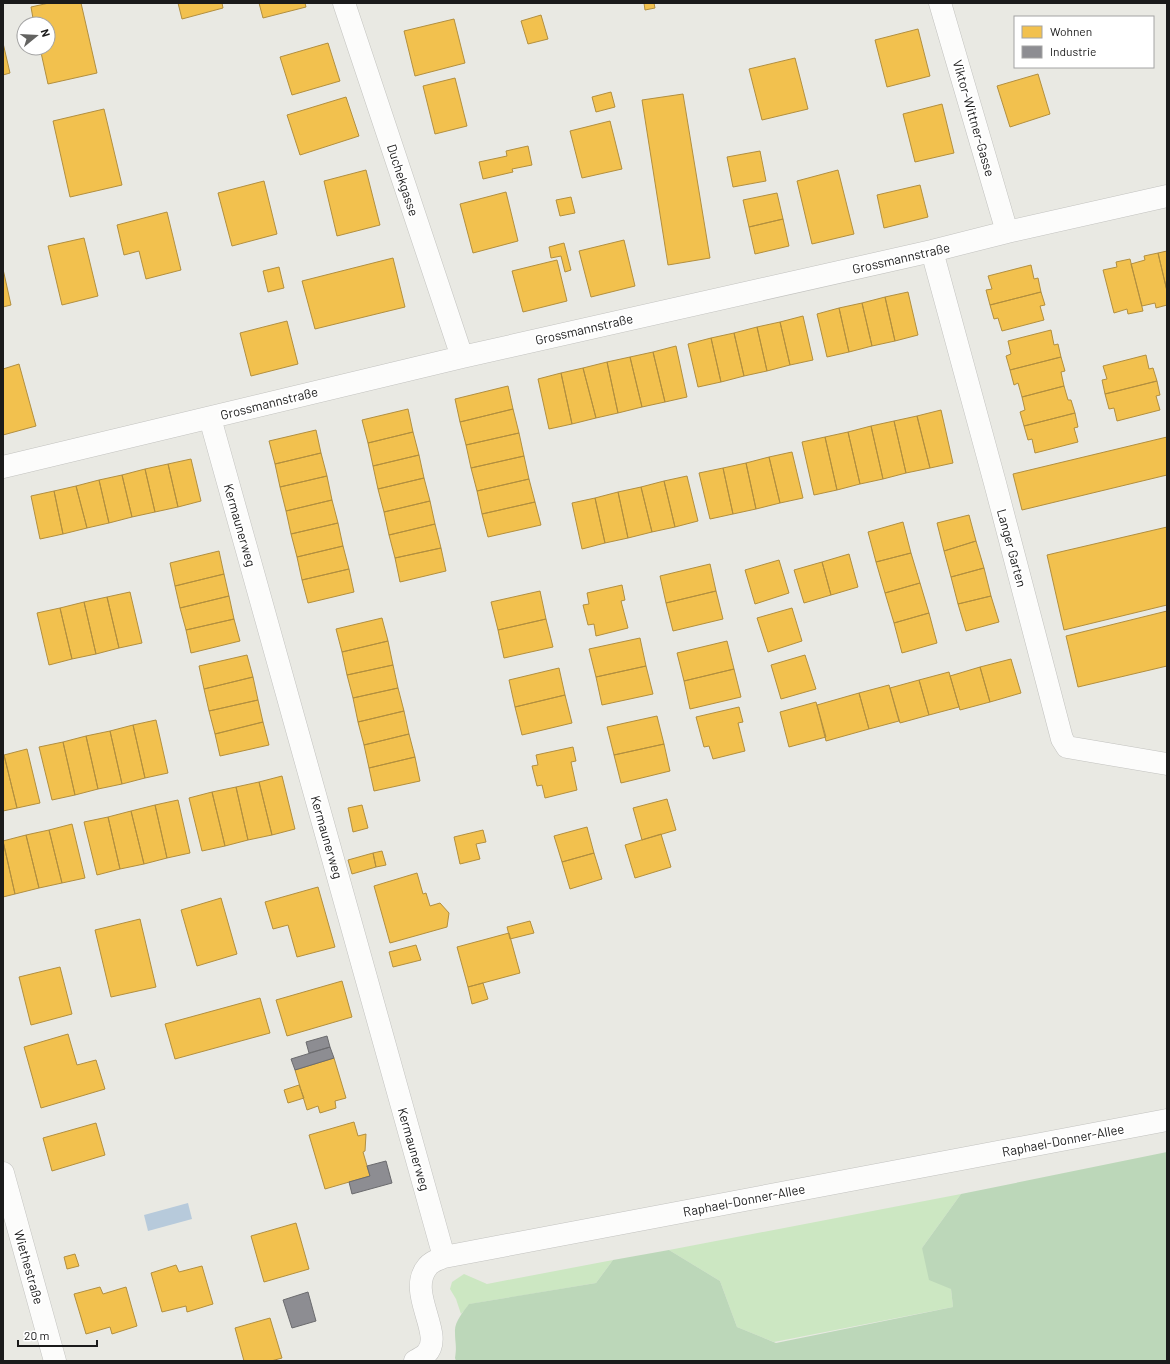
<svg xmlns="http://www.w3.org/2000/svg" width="1170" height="1364" viewBox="0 0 1170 1364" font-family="Barlow,sans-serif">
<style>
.grass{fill:#cce7c2}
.forest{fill:#bcd7b9}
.water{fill:#b7cadb}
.homes{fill:#f2c14e;stroke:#b28f3f}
.industry{fill:#8d8d92;stroke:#6b6b6e}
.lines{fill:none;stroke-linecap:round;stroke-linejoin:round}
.minor-casing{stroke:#c2c2bf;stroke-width:23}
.minor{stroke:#fcfcfb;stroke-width:22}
.labels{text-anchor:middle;stroke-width:4;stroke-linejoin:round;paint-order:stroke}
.street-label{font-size:13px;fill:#1b1b1b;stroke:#fff}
</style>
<rect width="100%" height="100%" fill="#e9e9e3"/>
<path class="grass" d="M961,1194L922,1248L951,1289L953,1307L774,1342L737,1327L720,1281L669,1250Z
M613,1260L596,1283L470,1304L461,1314L456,1299L450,1289L452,1282L464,1274L487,1284Z"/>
<path class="forest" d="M1167,1152V1361H456L455,1358C457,1346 455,1343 455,1332C454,1322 464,1311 469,1304L596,1283L613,1260L669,1250L720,1281L737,1327L776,1343L953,1307L951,1289L929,1280L922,1248L961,1194Z"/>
<path class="water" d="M188,1203L192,1219L148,1231L144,1215Z"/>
<path class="homes" d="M49,3H81L97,73L48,84L40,48H48V24H34L31,7Z
M178,3H222L223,8L182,19Z
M259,3H305L306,7L263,18Z
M644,3H654L655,8L645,10Z
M541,15L548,39L528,44L521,21Z
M454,19L465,63L415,76L404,31Z
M918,29L930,76L887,87L875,40Z
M3,43L10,73L3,75Z
M328,43L340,81L292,95L280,57Z
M795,58L808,109L762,120L749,69Z
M1038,74L1050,114L1010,127L997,86Z
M455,78L467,126L435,134L423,86Z
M611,92L615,107L596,112L592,97Z
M683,94L710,258L668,265L642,100Z
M346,97L359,136L300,155L287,115Z
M942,104L954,153L915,162L903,114Z
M104,109L122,185L70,197L53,121Z
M610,121L622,169L582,178L570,131Z
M528,146L532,165L512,169L513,172L483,179L479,162L507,156L506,151Z
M760,151L766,181L733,187L727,157Z
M366,170L380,225L337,236L324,181Z
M838,170L854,234L812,244L797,181Z
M264,181L277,234L232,246L218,193Z
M920,185L928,217L884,228L877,195Z
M506,192L518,241L473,253L460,204Z
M777,193L783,219L749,227L743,200Z
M571,197L575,213L560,216L556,200Z
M167,212L181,270L146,279L139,251L124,255L117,225Z
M783,219L789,246L755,254L749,227Z
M84,238L98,296L62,305L48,246Z
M624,240L635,286L591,297L579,251Z
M564,243L571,270L565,272L561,256L551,258L549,247Z
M1167,251V291L1158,253Z
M1158,253L1167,291V305L1156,308L1155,303L1142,306L1131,264L1145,260L1144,256Z
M393,258L405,307L315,329L302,281Z
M1130,259L1143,311L1128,314L1127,309L1114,313L1103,270L1117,267L1116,262Z
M557,260L567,301L523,312L512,271Z
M1031,265L1034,279L1038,278L1041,292L990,305L986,290L992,289L988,276Z
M279,267L284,288L268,292L263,271Z
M3,269L11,305L3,307Z
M908,292L918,335L895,341L885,297Z
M1041,292L1045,305L1040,306L1044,320L1002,331L998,318L994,319L990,305Z
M885,297L895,341L872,346L862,303Z
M862,303L872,346L849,352L839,308Z
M839,308L849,352L827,357L817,314Z
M803,316L813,360L790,365L780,322Z
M287,321L298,364L251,376L240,333Z
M780,322L790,365L767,371L757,327Z
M757,327L767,371L744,376L734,333Z
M1051,330L1054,345L1058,344L1061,357L1010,370L1006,356L1011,354L1008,341Z
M734,333L744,376L721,382L711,338Z
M711,338L721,382L698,387L688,344Z
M676,346L687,397L665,402L653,352Z
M653,352L665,402L642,407L630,357Z
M1146,355L1149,369L1153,368L1157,381L1105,394L1102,380L1107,379L1103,366Z
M630,357L642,407L618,413L607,362Z
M1061,357L1065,371L1061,372L1064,386L1022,397L1018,383L1014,385L1010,370Z
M607,362L618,413L596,418L583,368Z
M19,364L36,426L3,435V369Z
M583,368L596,418L572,424L561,373Z
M561,373L572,424L549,429L538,379Z
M1157,381L1160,395L1156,396L1160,410L1117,421L1114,408L1109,409L1105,394Z
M508,386L513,409L460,422L455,399Z
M1064,386L1068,400H1071L1075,413L1024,426L1020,412L1025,410L1022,397Z
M408,409L413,432L368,443L362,420Z
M513,409L519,433L466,445L460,422Z
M941,410L953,463L930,468L917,416Z
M1075,413L1078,427L1074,428L1078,442L1035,453L1032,439L1028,440L1024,426Z
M917,416L930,468L906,473L894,421Z
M894,421L906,473L883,479L871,426Z
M871,426L883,479L860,484L848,432Z
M316,430L321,453L275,464L269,441Z
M413,432L419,455L373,466L368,443Z
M848,432L860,484L837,490L825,437Z
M519,433L524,456L471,468L466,445Z
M825,437L837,490L814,495L802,442Z
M1167,437V475L1022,510L1013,474Z
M792,452L803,498L780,503L769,457Z
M321,453L327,476L280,487L275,464Z
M419,455L424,478L378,489L373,466Z
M524,456L529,479L477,491L471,468Z
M769,457L780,503L756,509L746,463Z
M191,459L201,501L178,507L168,464Z
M746,463L756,509L733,514L723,468Z
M168,464L178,507L155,512L145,469Z
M723,468L733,514L710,519L699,473Z
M145,469L155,512L132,517L122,475Z
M122,475L132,517L109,523L99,480Z
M327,476L332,500L286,511L280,487Z
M687,476L698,521L675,527L664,481Z
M424,478L430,501L384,512L378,489Z
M529,479L535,502L482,514L477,491Z
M99,480L109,523L87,528L76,486Z
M664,481L675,527L652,532L641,487Z
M76,486L87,528L63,534L54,491Z
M641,487L652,532L628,538L618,492Z
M54,491L63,534L40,539L31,496Z
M618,492L628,538L605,543L595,498Z
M595,498L605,543L582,549L572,503Z
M332,500L338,523L291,534L286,511Z
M430,501L435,524L389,535L384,512Z
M535,502L541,525L488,537L482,514Z
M969,515L976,541L944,551L937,523Z
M903,522L911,553L876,562L868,532Z
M338,523L343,546L297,557L291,534Z
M435,524L441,548L395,558L389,535Z
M1167,527V605L1064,630L1047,555Z
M976,541L984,568L951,577L944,551Z
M343,546L349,569L302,580L297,557Z
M441,548L446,571L400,582L395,558Z
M219,551L224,574L175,586L170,563Z
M911,553L920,583L885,593L876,562Z
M849,554L858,587L831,595L822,562Z
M779,560L789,593L755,604L745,570Z
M822,562L831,595L804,603L794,570Z
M710,564L716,591L666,603L660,576Z
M984,568L991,596L958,604L951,577Z
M349,569L354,592L308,603L302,580Z
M224,574L229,596L180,608L175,586Z
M920,583L929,613L894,623L885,593Z
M622,585L625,600L621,601L628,628L596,636L594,624L588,625L583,605L589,604L587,593Z
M540,591L546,619L498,630L491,602Z
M716,591L723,619L673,631L666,603Z
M130,592L142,643L119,648L107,597Z
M229,596L234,619L186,630L180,608Z
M991,596L999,622L966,631L958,604Z
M107,597L119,648L96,654L84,602Z
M84,602L96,654L72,659L60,608Z
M60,608L72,659L49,665L37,613Z
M792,608L802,641L768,652L757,618Z
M1167,611V666L1078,687L1066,636Z
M929,613L937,643L902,653L894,623Z
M382,618L388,641L342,652L336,629Z
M234,619L240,641L191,653L186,630Z
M546,619L553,647L504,658L498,630Z
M640,638L646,666L596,677L589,649Z
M388,641L393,665L347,675L342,652Z
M727,641L734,669L684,681L677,653Z
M247,655L253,677L204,689L199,666Z
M805,655L816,689L781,699L771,665Z
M1011,659L1021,693L990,702L980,667Z
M393,665L398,688L353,698L347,675Z
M646,666L653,694L602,705L596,677Z
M980,667L990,702L960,710L950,676Z
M559,668L565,695L515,707L509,680Z
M734,669L741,697L690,709L684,681Z
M949,672L959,707L929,715L919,680Z
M253,677L258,700L209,711L204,689Z
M919,680L929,715L900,723L890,688Z
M889,685L899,721L869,729L859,693Z
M398,688L404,711L358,722L353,698Z
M859,693L869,729L826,741L817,705Z
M565,695L572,723L522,735L515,707Z
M258,700L263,722L215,734L209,711Z
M816,702L826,737L789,747L780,712Z
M739,707L743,722L738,723L745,751L713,759L709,746L704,747L696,717Z
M404,711L409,734L364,745L358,722Z
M657,716L664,744L614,755L607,727Z
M156,720L168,773L145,778L133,725Z
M263,722L269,745L220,756L215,734Z
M133,725L145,778L122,784L110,731Z
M110,731L122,784L98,789L86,736Z
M409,734L415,757L369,768L364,745Z
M86,736L98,789L75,795L63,742Z
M63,742L75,795L52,800L39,747Z
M664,744L670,771L621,783L614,755Z
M573,747L576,761L571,762L577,790L545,798L542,785L537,786L532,766L538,765L536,755Z
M27,749L40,803L17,808L4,755Z
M3,755H4L17,808L3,811Z
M415,757L420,781L374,791L369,768Z
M282,776L295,829L272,835L259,782Z
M259,782L272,835L248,840L236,787Z
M236,787L248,840L225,846L212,792Z
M212,792L225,846L202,851L189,798Z
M667,799L676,830L642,840L633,808Z
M178,800L190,853L167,858L155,805Z
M155,805L167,858L144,864L131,811Z
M362,805L368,828L353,832L348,808Z
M131,811L144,864L120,869L108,817Z
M108,817L120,869L97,875L84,822Z
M72,824L85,878L62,883L49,830Z
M587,827L594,853L562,862L554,836Z
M49,830L62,883L39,888L26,835Z
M483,830L486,842L476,844L480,859L460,864L454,837Z
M661,834L671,867L635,878L625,845Z
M26,835L39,888L15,894L3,841Z
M3,841L15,894L3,897Z
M382,851L386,865L376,867L373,853Z
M373,853L376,867L352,874L348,860Z
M594,853L602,879L570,889L562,862Z
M417,873L423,894L426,893L430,906L440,903L449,913L447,927L390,943L374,886Z
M318,887L335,947L297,957L288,925L273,929L265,902Z
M221,898L237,954L197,966L181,910Z
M140,919L156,987L111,997L95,930Z
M530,921L534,933L510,939L507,927Z
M509,933L520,973L468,987L457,947Z
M416,945L421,960L393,967L389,952Z
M60,967L72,1014L31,1025L19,977Z
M342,981L352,1017L287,1036L276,1000Z
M483,983L488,999L472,1004L468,987Z
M260,998L270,1033L175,1059L165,1024Z
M68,1034L77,1065L96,1060L105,1089L41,1108L24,1047Z
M334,1058L346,1098L335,1101L336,1108L320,1113L318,1106L307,1110L295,1070Z
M299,1085L304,1098L288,1103L284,1090Z
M354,1122L358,1136L366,1134L365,1151L363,1152L370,1176L325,1189L309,1135Z
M96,1123L105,1155L52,1171L43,1138Z
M296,1223L309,1269L264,1282L251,1236Z
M75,1254L79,1266L67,1269L64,1257Z
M176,1265L179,1272L202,1266L213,1304L187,1312L186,1306L162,1312L151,1273Z
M100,1287L103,1294L126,1287L137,1326L112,1334L110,1327L86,1334L74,1294Z
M270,1318L282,1358L271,1361H244L235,1328Z"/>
<path class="industry" d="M327,1036L330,1047L309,1053L306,1042Z
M330,1047L334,1058L295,1070L291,1059Z
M386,1161L392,1183L352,1194L349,1182L370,1176L367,1166Z
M308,1292L316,1321L292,1328L283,1300Z"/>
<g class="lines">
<g class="minor-casing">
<path id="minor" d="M344,3L462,357
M940,3L1007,232
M932,251L995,483L1062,739L1067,747L1167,764
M210,418L444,1257
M3,467L462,357L932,251L1007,232L1167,196
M3,1173L55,1361
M415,1361C419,1359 423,1357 426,1354C446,1335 405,1292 428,1266C431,1262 439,1259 444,1257L1167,1120"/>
</g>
<use href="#minor" class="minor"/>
</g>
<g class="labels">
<g class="street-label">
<text transform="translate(974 118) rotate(74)" y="5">Viktor-Wittner-Gasse</text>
<text transform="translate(403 180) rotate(72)" y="5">Duchekgasse</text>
<text transform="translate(901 258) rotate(-13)" y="5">Grossmannstraße</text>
<text transform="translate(584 329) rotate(-13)" y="5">Grossmannstraße</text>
<text transform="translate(269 403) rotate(-14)" y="5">Grossmannstraße</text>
<text transform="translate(240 525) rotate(74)" y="5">Kermaunerweg</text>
<text transform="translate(1012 548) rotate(75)" y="5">Langer Garten</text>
<text transform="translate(327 837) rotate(74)" y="5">Kermaunerweg</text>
<text transform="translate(1063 1140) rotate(-11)" y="5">Raphael-Donner-Allee</text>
<text transform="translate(414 1149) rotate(74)" y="5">Kermaunerweg</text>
<text transform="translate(744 1200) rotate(-11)" y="5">Raphael-Donner-Allee</text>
<text transform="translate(29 1267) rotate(74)" y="5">Wiethestraße</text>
</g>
</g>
<rect width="1170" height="1364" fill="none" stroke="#1b1b1b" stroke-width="8"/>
<rect x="1014" y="16" width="140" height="52" fill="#ffffff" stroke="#a4a4a4"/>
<rect x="1022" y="26" width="20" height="12" fill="#f2c14e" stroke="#a4a4a4"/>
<text x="1050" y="36" font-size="12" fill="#1b1b1b">Wohnen</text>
<rect x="1022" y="46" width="20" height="12" fill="#8d8d92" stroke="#a4a4a4"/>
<text x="1050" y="56" font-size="12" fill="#1b1b1b">Industrie</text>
<g transform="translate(36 36) rotate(72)"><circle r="19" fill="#ffffff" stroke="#a4a4a4"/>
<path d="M0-3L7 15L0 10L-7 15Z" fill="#636361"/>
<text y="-6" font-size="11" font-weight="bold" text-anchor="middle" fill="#1b1b1b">N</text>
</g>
<path d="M18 1340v6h79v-6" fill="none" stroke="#1b1b1b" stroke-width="2"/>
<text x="24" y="1340" font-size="12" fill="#1b1b1b" stroke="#ffffff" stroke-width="3" paint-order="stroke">20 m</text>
</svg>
